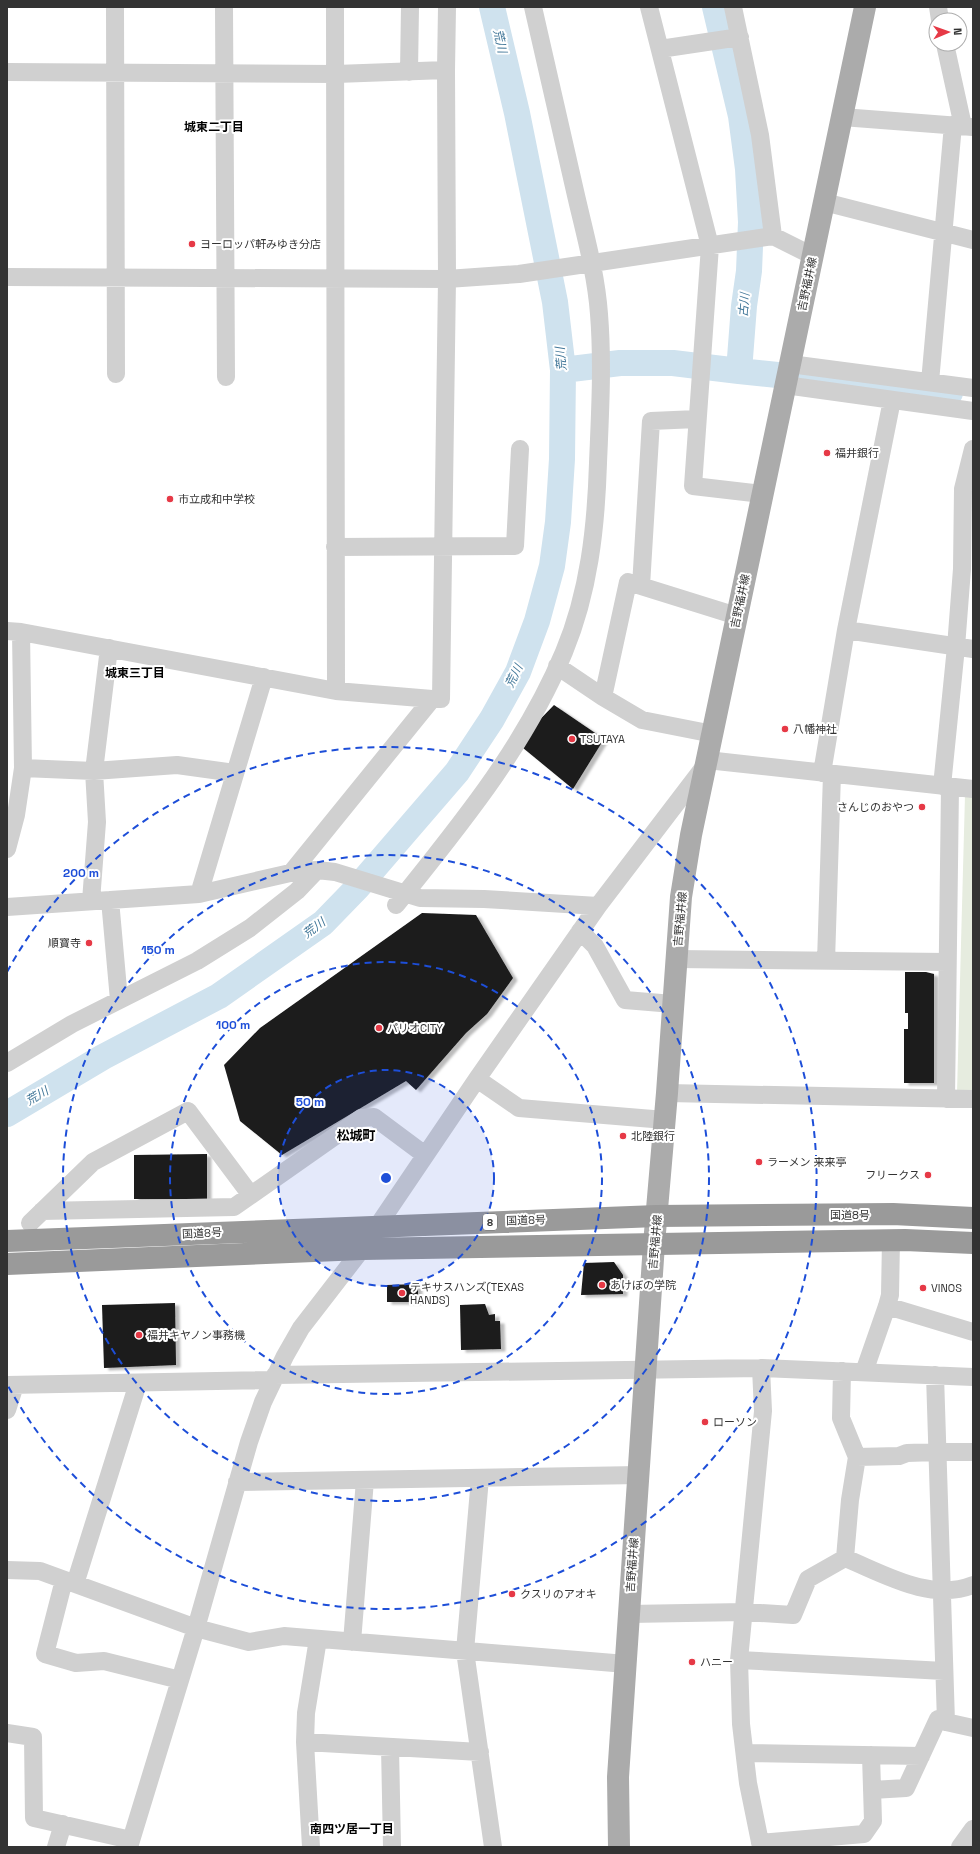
<svg xmlns="http://www.w3.org/2000/svg" width="980" height="1854" viewBox="0 0 980 1854" font-family="'Space Grotesk','Noto Sans JP',sans-serif">
<style>
.green{fill:#e6ecdf}
.lines{fill:none;stroke-linecap:round;stroke-linejoin:round}
.river{stroke:#cfe2ee;stroke-width:26}
.building{fill:#1a1a1a;filter:url(#shadow)}
.minor{stroke:#d0d0d0;stroke-width:18}
.major{stroke:#ababab;stroke-width:22}
.highway{stroke:#9a9a9a;stroke-width:22}
.ring{fill:none;stroke:#1d4ed8;stroke-width:2;stroke-dasharray:7 5}
.poi-dot{fill:#e63946;stroke:#fff;stroke-width:1.5}
.labels{text-anchor:middle;stroke-width:4;stroke-linejoin:round;paint-order:stroke}
.shield{fill:#fff;stroke:#707070;stroke-width:1}
.shield-label{font-size:10px;font-weight:bold;fill:#333}
.poi-label{font-size:11px;fill:#333;stroke:#fff;text-anchor:start}
.street-label{font-size:11px;fill:#333;stroke:#fff}
.water-label{font-size:12px;font-style:italic;fill:#3f7597;stroke:#fff}
.neighbourhood-label{font-size:12px;font-weight:bold;fill:#000;stroke:#fff}
.quarter-label{font-size:13px;font-weight:bold;fill:#000;stroke:#fff}
.centre{fill:#1d4ed8;stroke:#fff;stroke-width:2}
.ring-label{font-size:12px;text-anchor:middle;font-weight:bold;fill:#1d4ed8;stroke:#fff;stroke-width:4;stroke-linejoin:round;paint-order:stroke}
</style>
<defs>
<filter id="shadow"><feDropShadow dx="4.5" dy="2.5" stdDeviation="1" flood-color="#0004"/></filter>
</defs>
<rect width="100%" height="100%" fill="#fff"/>
<path class="green" d="M965,795L973,796V1093H957Z"/>
<g class="lines">
<path class="river" d="M715,7L741,116L748,169L751,222L749,271L744,306L739,371L950,393
M563,370L620,363H673L739,371
M7,1114L103,1057L219,996L323,923L357,888L457,772L492,719L518,672L537,621L552,566L558,522L562,459L563,370L555,302L517,113L492,7"/>
</g>
<path class="building" d="M554,705L604,739L573,789L517,743Z
M422,913L476,915L513,978L487,1014L466,1033L416,1090L406,1081L282,1155L240,1121L224,1065L260,1028Z
M905,972H926L934,974V1083H904V1029H908V1013H905Z
M207,1154V1199H134V1155Z
M614,1262L623,1275V1294L581,1295L584,1263Z
M418,1284V1302H387V1285Z
M175,1303L176,1365L104,1368L102,1305Z
M485,1304L489,1315L495,1314V1321H500L501,1349L461,1350L460,1305Z"/>
<g class="lines">
<path class="minor" d="M115,7L116,374
M224,7L226,377
M335,7L336,691
M649,7L710,246L693,486L762,494
M733,7L760,135L773,236
M938,7L940,20
M945,44L963,126
M660,49L740,37
M446,70L447,7
M7,72L336,74L446,70L447,279L441,699H432L336,691L21,632L7,631
M409,72L410,7
M842,117L973,127
M824,202L973,240
M7,277L447,279L519,274L773,236L813,256
M790,364L973,388
M930,382L953,125
M785,385L973,411
M335,547L515,546L520,449
M641,586L651,421L697,419
M846,630L973,649
M557,666L603,697L642,720L713,734
M603,697L628,582L737,616
M707,760L973,789
M23,768L94,771L177,765L235,773
M822,773L846,630L892,400
M942,786L956,647L962,569L963,489L973,449
M7,849L16,815L23,768L21,632
M291,873L432,699
M199,894L264,677
M110,900L119,1000
M91,901L97,822L94,771L109,648
M396,905C460,825 524,748 564,652C589,592 596,528 598,463C600,414 603,364 599,314C596,272 584,231 575,191C561,129 547,68 533,7
M7,907L199,894L299,871L317,870L335,872L420,898L484,899L598,906
M580,931L595,946L625,1000L673,1004
M676,959L947,962
M826,961L832,774
M7,1063L72,1024L197,961L250,928L297,891L317,870
M477,1079L519,1108L665,1120
M667,1093L973,1099
M946,1099L950,787
M42,1211L234,1207L361,1118L374,1117L425,1155
M30,1223L93,1162L188,1111L250,1194
M887,1306L973,1332
M842,1371L841,1418L857,1457L899,1456L907,1453L937,1452H973
M864,1372L887,1306L890,1295L891,1240
M275,1375L761,1368L973,1377
M935,1375L946,1722L973,1728
M7,1385L273,1380
M7,1410L15,1385
M480,1478L465,1651L493,1847
M237,1482L639,1475
M845,1558L850,1500L857,1457
M7,1570L40,1571L196,1628L249,1642L284,1636L626,1664
M64,1580L45,1654L76,1663L104,1661L180,1680
M75,1584L138,1383
M629,1614L744,1612L793,1615L808,1579L845,1558C884,1574 930,1602 973,1585
M352,1642L365,1480
M739,1660L944,1671
M7,1733L33,1737L34,1818L131,1840
M305,1742L480,1752
M390,1747L392,1847
M745,1753L921,1756
M872,1790L906,1788L938,1719L946,1722
M760,1843L864,1834L873,1821L871,1755
M56,1847L63,1824
M129,1847L196,1628L249,1442L263,1402L285,1356L301,1328L362,1249L477,1079L598,906L704,767
M311,1847L305,1742L306,1713L318,1639
M761,1847L748,1783L741,1724L739,1660L763,1411L761,1368
M960,1847L973,1829"/>
<path class="major" d="M619,1847L618,1777L654,1244L667,1093L681,897L691,835L865,7"/>
<path class="highway" d="M7,1241L657,1216L893,1214L973,1218
M7,1264L362,1249L905,1240L973,1243"/>
</g>
<circle cx="386" cy="1178" r="108" fill="#1d4ed8" fill-opacity=".12"/>
<g class="ring">
<circle cx="386" cy="1178" r="108"/>
<circle cx="386" cy="1178" r="216"/>
<circle cx="386" cy="1178" r="323"/>
<path d="M7 972A431 431 0 1 1 7 1384"/>
</g>
<g class="poi-dot">
<circle cx="192" cy="244" r="4"/>
<circle cx="827" cy="453" r="4"/>
<circle cx="170" cy="499" r="4"/>
<circle cx="785" cy="729" r="4"/>
<circle cx="572" cy="739" r="4"/>
<circle cx="922" cy="807" r="4"/>
<circle cx="89" cy="943" r="4"/>
<circle cx="379" cy="1028" r="4"/>
<circle cx="623" cy="1136" r="4"/>
<circle cx="759" cy="1162" r="4"/>
<circle cx="928" cy="1175" r="4"/>
<circle cx="602" cy="1285" r="4"/>
<circle cx="923" cy="1288" r="4"/>
<circle cx="402" cy="1293" r="4"/>
<circle cx="139" cy="1335" r="4"/>
<circle cx="705" cy="1422" r="4"/>
<circle cx="512" cy="1594" r="4"/>
<circle cx="692" cy="1662" r="4"/>
</g>
<g class="labels">
<rect class="shield" x="483" y="1214" width="14" height="16" rx="3"/>
<g class="shield-label">
<text x="490" y="1226">8</text>
</g>
<g class="poi-label">
<text x="200" y="248">ヨーロッパ軒みゆき分店</text>
<text x="835" y="457">福井銀行</text>
<text x="178" y="503">市立成和中学校</text>
<text x="793" y="733">八幡神社</text>
<text x="580" y="743">TSUTAYA</text>
<text x="914" y="811" text-anchor="end">さんじのおやつ</text>
<text x="81" y="947" text-anchor="end">順寶寺</text>
<text x="387" y="1032">パリオCITY</text>
<text x="631" y="1140">北陸銀行</text>
<text x="767" y="1166">ラーメン 来来亭</text>
<text x="920" y="1179" text-anchor="end">フリークス</text>
<text x="610" y="1289">あけぼの学院</text>
<text x="410" y="1291">テキサスハンズ(TEXAS<tspan x="410" dy="13">HANDS)</tspan></text>
<text x="931" y="1292">VINOS</text>
<text x="147" y="1339">福井キヤノン事務機</text>
<text x="713" y="1426">ローソン</text>
<text x="520" y="1598">クスリのアオキ</text>
<text x="700" y="1666">ハニー</text>
</g>
<g class="street-label">
<text transform="translate(807 284) rotate(-78)" y="4">吉野福井線</text>
<text transform="translate(740 601) rotate(-78)" y="4">吉野福井線</text>
<text transform="translate(680 919) rotate(-85)" y="4">吉野福井線</text>
<text x="850" y="1219">国道8号</text>
<text transform="translate(526 1220) rotate(-2)" y="4">国道8号</text>
<text transform="translate(202 1233) rotate(-3)" y="4">国道8号</text>
<text transform="translate(655 1242) rotate(-85)" y="4">吉野福井線</text>
<text transform="translate(632 1565) rotate(-86)" y="4">吉野福井線</text>
</g>
<g class="water-label">
<text transform="translate(500 41) rotate(77)" y="4">荒川</text>
<text transform="translate(744 305) rotate(-85)" y="4">古川</text>
<text transform="translate(561 359) rotate(-95)" y="4">荒川</text>
<text transform="translate(514 676) rotate(-64)" y="4">荒川</text>
<text transform="translate(314 928) rotate(-37)" y="4">荒川</text>
<text transform="translate(37 1096) rotate(-31)" y="4">荒川</text>
</g>
<g class="neighbourhood-label">
<text x="214" y="131">城東二丁目</text>
<text x="135" y="677">城東三丁目</text>
<text x="352" y="1833">南四ツ居一丁目</text>
</g>
<g class="quarter-label">
<text x="356" y="1140">松城町</text>
</g>
</g>
<circle cx="386" cy="1178" r="6" class="centre"/>
<g class="ring-label">
<text x="81" y="877">200 m</text>
<text x="158" y="954">150 m</text>
<text x="233" y="1029">100 m</text>
<text x="310" y="1106">50 m</text>
</g>
<rect width="980" height="1854" fill="none" stroke="#333333" stroke-width="16"/>
<g transform="translate(948 32) rotate(88)"><circle r="19" fill="#ffffff" stroke="#adadad"/>
<path d="M0-3L7 15L0 10L-7 15Z" fill="#e63946"/>
<text y="-6" font-size="11" font-weight="bold" text-anchor="middle" fill="#333333">N</text>
</g>
</svg>
